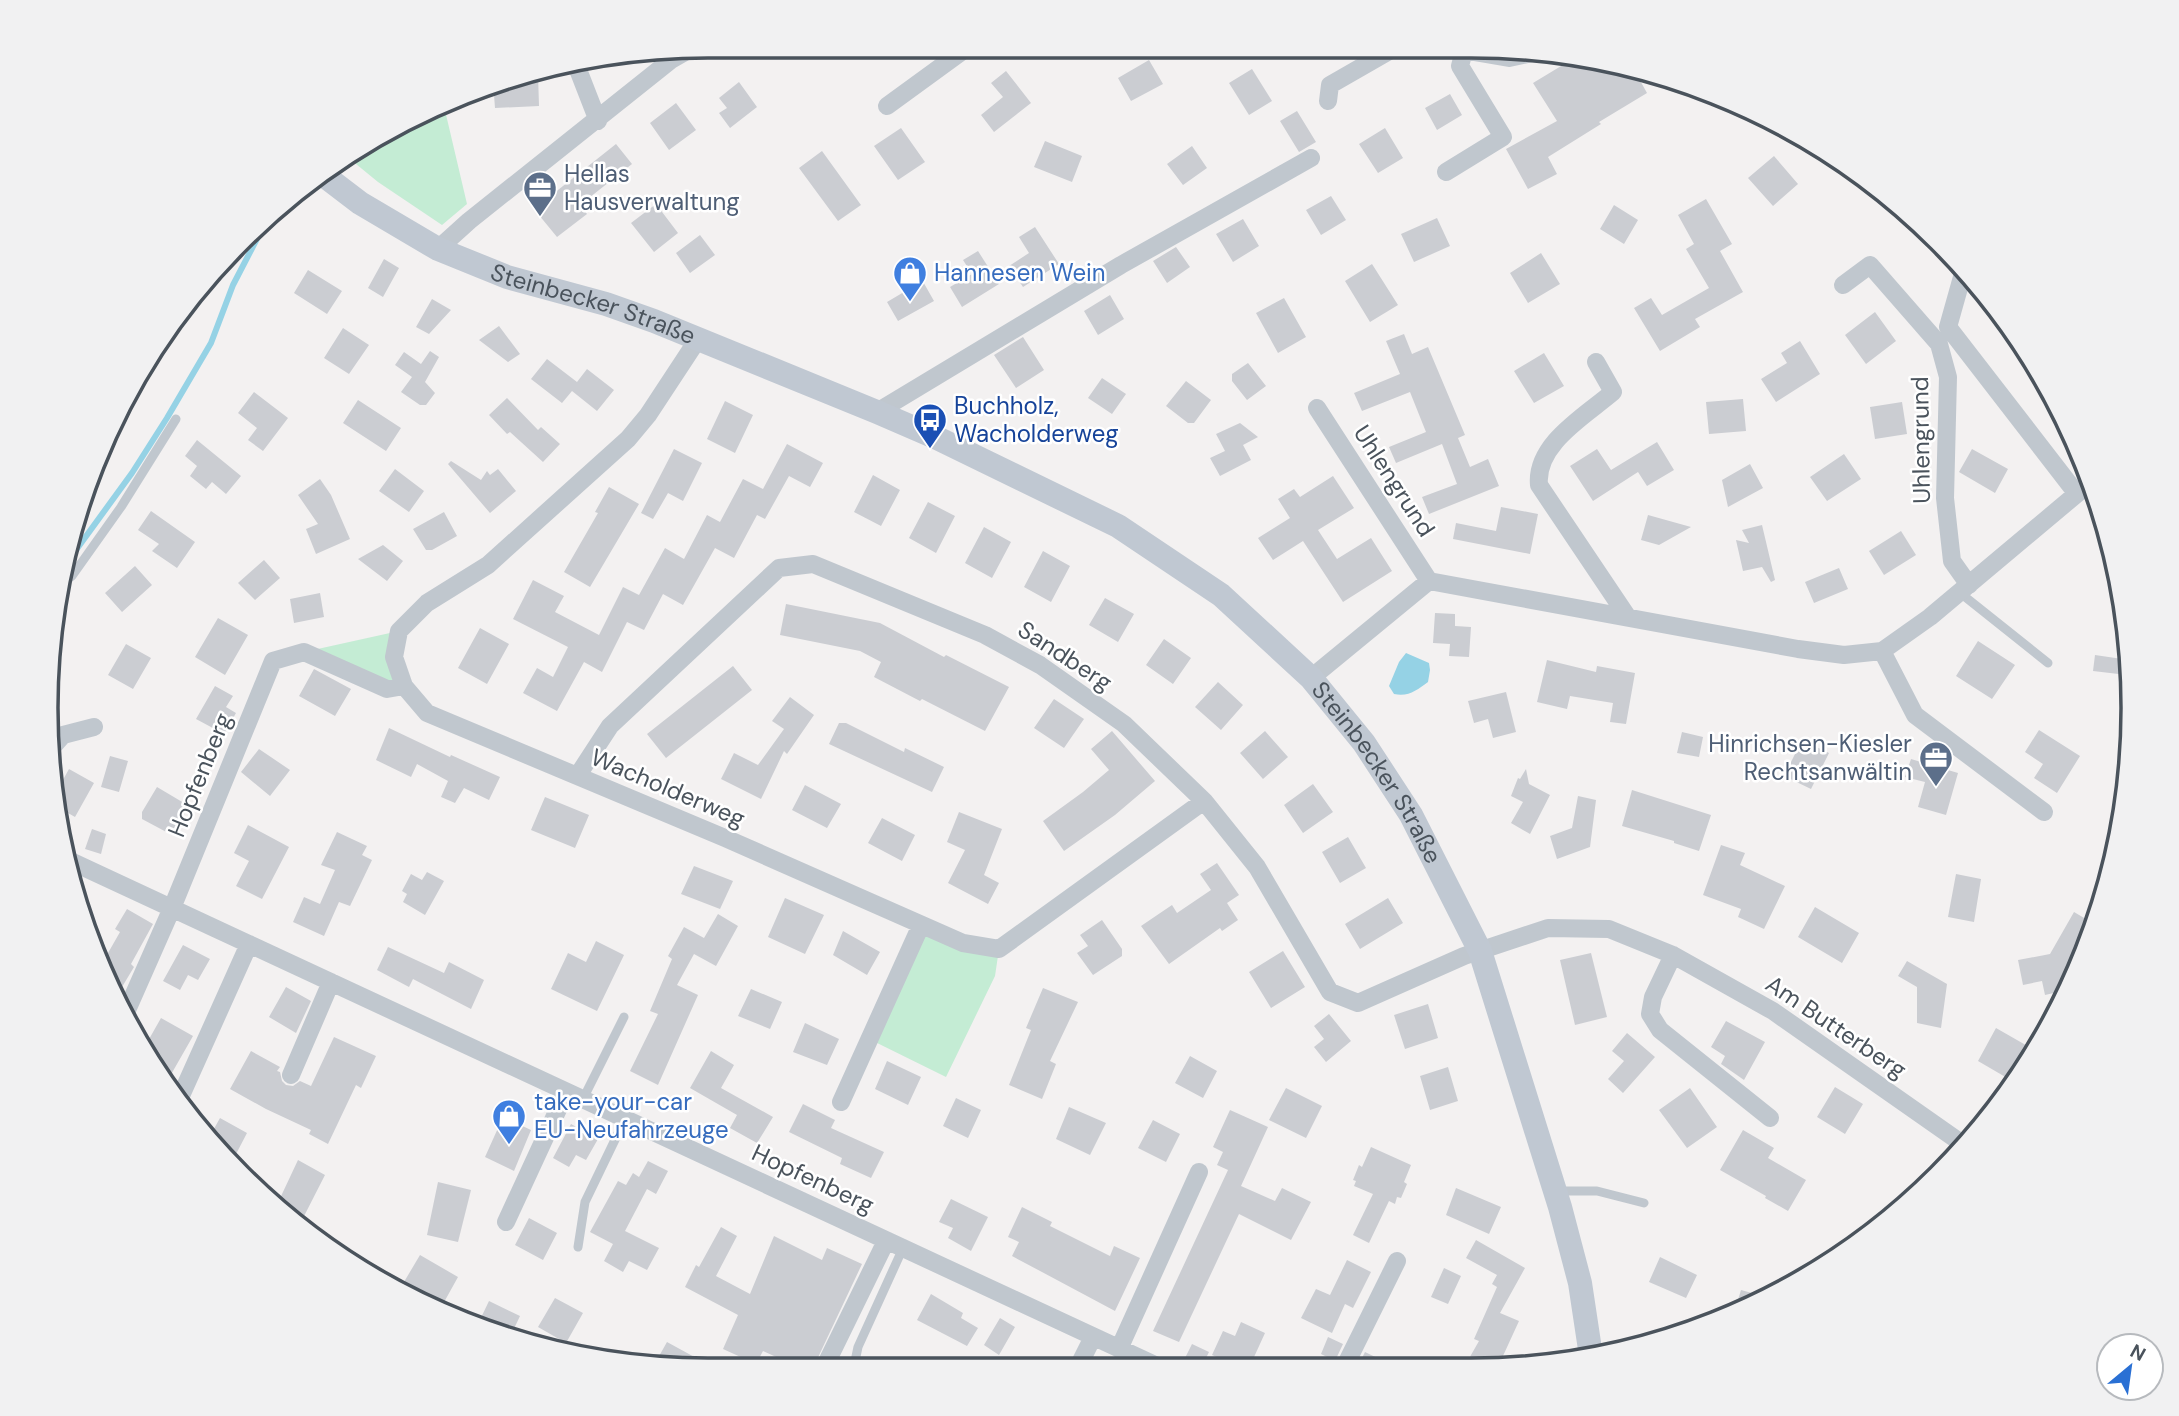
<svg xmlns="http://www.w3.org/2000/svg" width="2179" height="1416" viewBox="0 0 2179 1416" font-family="'DM Sans',sans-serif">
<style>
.green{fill:#c4ecd4}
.water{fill:#95d2e5}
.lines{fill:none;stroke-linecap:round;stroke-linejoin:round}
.stream{stroke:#95d2e5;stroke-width:6}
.building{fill:#cbcdd2}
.lane{stroke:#c0c7ce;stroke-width:9}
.street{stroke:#c0c7ce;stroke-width:18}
.secondary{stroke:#c0c8d2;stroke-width:24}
.labels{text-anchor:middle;stroke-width:5;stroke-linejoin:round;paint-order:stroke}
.service-label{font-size:24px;fill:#4e5e75;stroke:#fff;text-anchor:start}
.shop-label{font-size:24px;fill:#366cbe;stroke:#fff;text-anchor:start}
.street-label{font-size:24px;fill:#4a535c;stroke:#fff}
.transit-label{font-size:24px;fill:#164399;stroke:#fff;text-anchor:start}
.rim{fill:none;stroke:#4a535c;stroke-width:3.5}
</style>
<rect width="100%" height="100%" fill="#f3f1f1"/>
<path class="green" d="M444,106L467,204L442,225L378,182L345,155Z
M399,631L404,686L304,652Z
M921,925L999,949L995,976L946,1077L869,1039Z"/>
<path class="water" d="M1406,653L1429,663L1430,670L1428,682C1417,690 1409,697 1394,694L1389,686L1399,662Z"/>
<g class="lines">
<path class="stream" d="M68,561L132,473L167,418L211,343L233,285L261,231"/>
</g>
<path class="building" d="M1576,57L1637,75L1647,93L1599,122L1601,124L1548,157L1557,174L1528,189L1506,149L1557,121L1533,83Z
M1149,60L1163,84L1131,101L1118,78Z
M1252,69L1272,101L1249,115L1229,83Z
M1006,71L1031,103L994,132L981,115L1003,97L991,83Z
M538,74L539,106L495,108L493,82Z
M739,82L757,107L730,128L719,113L727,108L719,98Z
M1450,94L1462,115L1437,130L1425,108Z
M676,103L696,130L669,150L650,123Z
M1297,111L1316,142L1299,152L1280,121Z
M901,128L925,162L898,180L874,146Z
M1385,128L1403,158L1378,173L1359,144Z
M1045,141L1082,156L1072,182L1034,167Z
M616,144L632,164L580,205L587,214L557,237L534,209Z
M1192,146L1207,168L1183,185L1167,164Z
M822,151L861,205L838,221L799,168Z
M1774,156L1798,184L1773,206L1748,178Z
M1331,196L1346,220L1321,235L1306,210Z
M1706,199L1732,244L1720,251L1743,292L1695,319L1700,327L1660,351L1634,308L1651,298L1662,315L1709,288L1686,249L1694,244L1678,215Z
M656,204L678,233L654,252L631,223Z
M1614,205L1638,220L1624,244L1600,229Z
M1437,218L1450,246L1414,262L1401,234Z
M1243,219L1259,246L1233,262L1216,234Z
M1035,227L1059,264L1023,287L1009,266L1029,253L1019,237Z
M700,235L715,255L690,273L676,253Z
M1176,247L1190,267L1167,283L1153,261Z
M978,251L999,284L962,307L950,287L972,274L963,260Z
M1541,253L1560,284L1528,303L1510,273Z
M384,259L399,268L383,297L368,288Z
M913,264L934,301L898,321L887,302L909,289L899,272Z
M1372,264L1398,305L1370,322L1345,281Z
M308,270L342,291L327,314L294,293Z
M1110,295L1124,319L1098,335L1084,311Z
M1284,298L1306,337L1278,353L1256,313Z
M432,299L451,310L429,334L416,327Z
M1875,312L1896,341L1866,364L1845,335Z
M499,326L520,354L508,362L479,340Z
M343,328L369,345L349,374L324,358Z
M1404,334L1412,354L1428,347L1465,435L1458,438L1470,467L1488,459L1499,486L1429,514L1422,497L1457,484L1442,444L1396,463L1389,447L1426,432L1410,392L1362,411L1354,393L1400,374L1386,341Z
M1023,337L1044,370L1016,388L994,355Z
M1800,341L1820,374L1776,402L1761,379L1787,363L1781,353Z
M430,351L439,357L425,382L435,393L426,405H420L401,392L412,377L395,365L404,352L421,364Z
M1544,353L1564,386L1534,403L1514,371Z
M547,359L577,382L587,369L614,390L597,411L572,391L562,403L531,379Z
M1248,363L1266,386L1247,400L1232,381V374Z
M1102,378L1126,394L1112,414L1088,398Z
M1186,381L1211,400L1194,423H1188L1166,406Z
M254,392L288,418L263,451L248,440L257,428L238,413Z
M507,398L538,430L541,427L560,444L543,462L510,432L507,434L489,415Z
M1743,399L1746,431L1709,434L1706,402Z
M358,400L401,428L386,451L343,423Z
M725,401L753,415L735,453L707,439Z
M1902,402L1907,434L1875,439L1870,407Z
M1240,423L1258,437L1243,445L1251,460L1220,476L1210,458L1225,451L1216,434Z
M197,440L241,476L226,494L212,482L206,489L190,476L197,466L185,456Z
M1657,442L1674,470L1647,486L1638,472L1593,501L1570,466L1597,449L1611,470Z
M787,444L823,463L810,487L789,476L765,519L757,515L734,558L715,548L683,605L663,594L644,630L627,622L602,672L584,662L557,711L523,693L537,668L553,677L568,647L513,619L533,580L564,596L555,612L599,635L623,587L639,595L665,548L684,559L707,515L720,522L743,479L763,489Z
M674,449L702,463L683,501L668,493L653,519L641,513Z
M1972,449L2008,469L1995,493L1959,472Z
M1844,454L1861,479L1827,501L1810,477Z
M451,461L481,480L487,471L490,475L498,469L516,491L490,513L448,464Z
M1750,464L1763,488L1728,507L1722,480Z
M395,469L424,491L409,512L379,491Z
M873,475L900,490L881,526L854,512Z
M1333,476L1354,508L1318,530L1337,559L1371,538L1392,571L1343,602L1303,541L1273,560L1258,538L1290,518L1278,499L1294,489L1300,497Z
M320,479L331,495L350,539L316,554L306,529L318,524L298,495Z
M609,487L639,504L590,587L564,572L598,513L595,512Z
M928,502L955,516L936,553L909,538Z
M1501,507L1538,514L1530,554L1453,539L1456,523L1496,531Z
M151,511L195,542L177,568L152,551L159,544L138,530Z
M444,512L457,536L432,550H426L413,529Z
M1648,515L1691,527L1659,545L1641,540Z
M1762,525L1775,580L1771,582L1762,567L1743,571L1736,540L1749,543L1742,530Z
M984,527L1011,542L992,578L965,563Z
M1901,531L1916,555L1884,575L1869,551Z
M383,545L403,561L387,581L358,559Z
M1043,551L1070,566L1051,602L1024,587Z
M264,560L280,578L255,600L238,583Z
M135,566L152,585L122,612L105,593Z
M1839,568L1848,589L1814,603L1805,582Z
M320,593L324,617L294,623L290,599Z
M1105,598L1134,614L1118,642L1089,625Z
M786,604L880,623L944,657L946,655L1009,687L985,731L922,699L920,701L874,677L881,662L860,651L780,635Z
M1435,613L1455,614V626L1471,627L1469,657L1449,656L1450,644L1433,643Z
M218,618L248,635L225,675L195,657Z
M480,628L509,644L487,684L458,668Z
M1164,639L1191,658L1173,684L1146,665Z
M1978,641L2015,665L1992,699L1956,676Z
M126,644L151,658L133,689L108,675Z
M2095,655L2129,660L2127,675L2093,671Z
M1547,660L1596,672L1597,666L1635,673L1626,724L1610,722L1613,703L1570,696L1567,709L1537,702Z
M733,666L752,690L666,758L647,734Z
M314,669L351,689L335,716L299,696Z
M1218,682L1243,705L1221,730L1195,707Z
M215,686L233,696L226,707L236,713L224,734L196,719Z
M1506,692L1516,732L1493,738L1488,719L1474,723L1468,701Z
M790,697L814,715L787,754L784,751L761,799L721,779L734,753L758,765L784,729L772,721Z
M1054,699L1084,719L1064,748L1034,728Z
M839,723H846L904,752L905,748L944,767L932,792L829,744Z
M389,728L450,757L451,755L500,777L489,800L464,788L455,803L441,797L448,781L417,764L411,777L376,760Z
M2039,730L2080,756L2057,793L2034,778L2043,764L2025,752Z
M1112,731L1155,781L1115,815L1064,851L1043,821L1083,792L1109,770L1091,749Z
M1265,731L1288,757L1263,779L1240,753Z
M1682,732L1703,737L1699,757L1677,753Z
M1802,740L1829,753L1811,789L1784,776Z
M259,749L290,770L270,796L241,772Z
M110,756L128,761L119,792L101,787Z
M1911,759L1958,773L1946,815L1918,807L1925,782L1905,777Z
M69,769L94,783L75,817L61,809L59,787Z
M1526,769L1529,784L1550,795L1530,834L1511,823L1523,802L1511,796L1518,778L1520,779Z
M1313,784L1333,812L1303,833L1284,805Z
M805,785L841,804L827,828L792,810Z
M157,787L189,806L172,835L142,819V812Z
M1632,790L1711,815L1699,851L1674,843V841L1622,826Z
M1578,796L1596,800L1590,847L1557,859L1550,836L1572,828Z
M545,797L589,815L575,848L531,830Z
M959,812L1002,829L984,875L999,883L988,904L948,883L965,850L947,842Z
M882,818L915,835L902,861L868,843Z
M248,825L289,847L262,899L236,886L249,861L234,853Z
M92,829L106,834L101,854L85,849Z
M337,832L367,846L362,855L372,860L350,906L339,902L324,936L293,922L304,897L320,904L335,870L321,865Z
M1348,837L1366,868L1340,883L1322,852Z
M1721,845L1745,853L1740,865L1785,886L1764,929L1738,917L1741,909L1703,895Z
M1217,863L1239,895L1227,903L1238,920L1222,931L1220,928L1169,964L1141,926L1172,905L1177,913L1211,890L1200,874Z
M694,866L733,881L720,909L681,894Z
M427,872L444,881L425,915L403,902L407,894L402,891L411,874L422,880Z
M1956,874L1981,879L1974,922L1948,917Z
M785,898L824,915L805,954L768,937Z
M1388,898L1403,923L1360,949L1345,924Z
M1815,907L1859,933L1842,963L1798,937Z
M127,909L153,924L131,964L134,967L119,992L104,960L120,932L115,929Z
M2074,912L2096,925L2067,990L2045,995L2042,981L2023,985L2018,960L2050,954Z
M718,914L738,926L716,966L694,954L677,985L698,995L658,1085L630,1071L658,1014L650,1011L672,959L668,956L684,927L704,938Z
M1102,920L1122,949V956L1093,975L1077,953L1088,946L1080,935Z
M843,931L880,952L867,975L833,955Z
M596,941L624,955L597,1011L551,989L568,953L586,962Z
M183,945L210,959L198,980L188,975L180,990L163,981Z
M388,947L444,973L449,962L484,980L471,1009L413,979L409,987L377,970Z
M1283,951L1305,987L1271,1008L1249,972Z
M1591,953L1607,1017L1575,1025L1560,960Z
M1907,961L1947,984L1941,1028L1917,1023V987L1898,976Z
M286,987L311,1001L296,1033L269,1017Z
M1043,988L1078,1002L1050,1061L1056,1064L1042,1099L1009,1085L1031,1030L1026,1028Z
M751,989L782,1002L770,1029L738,1016Z
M1428,1004L1438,1038L1405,1049L1394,1015Z
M1329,1014L1351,1041L1326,1062L1314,1047L1324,1039L1314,1026Z
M161,1018L193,1036L165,1085L157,1076L144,1048Z
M1726,1021L1765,1042L1744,1080L1721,1064L1725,1056L1711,1047Z
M805,1023L839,1039L827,1065L793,1052Z
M1996,1028L2036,1051L2014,1082L1978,1061Z
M1627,1033L1655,1057L1623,1093L1608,1079L1624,1061L1612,1051Z
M334,1037L376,1056L361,1088L356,1085L328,1144L309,1134L311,1130L266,1109L230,1089L251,1051L280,1067L277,1071L280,1072L282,1081L286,1085L293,1086L300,1081L311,1086Z
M711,1051L734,1065L721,1088L773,1117L757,1143L730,1128L737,1115L690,1088Z
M1190,1056L1217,1071L1203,1098L1175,1083Z
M887,1061L921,1077L908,1105L875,1089Z
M1448,1067L1458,1101L1430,1110L1420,1076Z
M1835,1087L1863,1104L1845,1134L1817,1117Z
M1286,1088L1322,1106L1306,1138L1269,1120Z
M1690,1088L1717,1127L1687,1148L1659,1110Z
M956,1098L981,1110L968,1138L943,1126Z
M803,1104L835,1120L831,1128L884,1152L871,1178L840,1164L842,1158L789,1132Z
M1069,1107L1106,1123L1090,1155L1056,1139Z
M1230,1110L1268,1127L1241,1186L1275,1201L1282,1188L1311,1202L1291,1240L1239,1214L1179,1342L1153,1331L1228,1170L1217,1165L1223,1152L1213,1147Z
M503,1117L531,1130L514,1171L485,1157Z
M220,1118L247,1133L235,1156L221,1148L210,1136Z
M1153,1120L1180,1134L1166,1162L1138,1148Z
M571,1124L598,1139L586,1160L576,1155L569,1167L553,1158Z
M1743,1130L1774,1148L1768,1158L1806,1180L1788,1211L1765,1198L1766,1196L1720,1170Z
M1371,1147L1411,1165L1404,1182L1407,1184L1401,1198L1397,1197L1395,1204L1389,1201L1369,1243L1353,1235L1373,1194L1354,1186L1356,1181L1353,1180L1359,1165L1362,1167Z
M298,1160L325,1175L300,1224L275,1209Z
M648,1161L668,1171L656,1194L647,1189L625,1231L659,1248L647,1270L629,1261L623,1272L604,1261L613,1244L590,1232L618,1181L626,1185L633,1173L639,1177Z
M438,1182L471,1190L458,1242L427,1235Z
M1456,1188L1501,1207L1489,1234L1446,1215Z
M951,1199L988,1217L971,1251L948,1238L953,1228L939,1222Z
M1022,1207L1052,1222L1050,1226L1110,1256L1114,1246L1140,1258L1115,1311L1012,1256L1019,1242L1008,1237Z
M529,1218L557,1233L543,1260L515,1245Z
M721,1227L737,1236L716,1276L750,1294L774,1236L822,1260L827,1248L862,1264L814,1366H796L763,1351L756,1364L723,1349L738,1315L685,1287L696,1265L699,1267Z
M1476,1240L1525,1268L1500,1313L1519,1321L1497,1369H1463L1479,1341L1474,1339L1497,1287L1492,1284L1497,1275L1466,1258Z
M420,1255L458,1277L443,1304L422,1292L419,1298L401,1287Z
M1660,1257L1697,1275L1686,1298L1649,1282Z
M1347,1260L1371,1272L1353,1308L1345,1304L1332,1333L1301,1318L1316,1289L1330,1295Z
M1444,1268L1461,1276L1448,1304L1431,1297Z
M1741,1290L1770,1298L1734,1313Z
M931,1294L963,1313L961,1318L978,1328L967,1346L917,1320Z
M555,1298L583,1313L566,1343L538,1327Z
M489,1301L520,1316L511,1335L477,1326Z
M1000,1318L1015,1327L999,1355L984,1345Z
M1241,1322L1265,1333L1249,1368H1241L1212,1355L1223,1331L1235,1336Z
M1328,1337L1343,1344L1335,1361L1321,1354Z
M667,1342L709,1365H654Z
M1192,1344L1209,1352L1202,1366L1185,1358Z
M1365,1352L1400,1369L1357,1368Z"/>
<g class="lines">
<path class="lane" d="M63,583L72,576L121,507L176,419
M1959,592L2048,663
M583,1099L624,1017
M1557,1191H1597L1644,1203
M578,1247L585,1202L625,1119
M854,1366L858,1347L903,1248"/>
<path class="street" d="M1468,51L1509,58L1541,51
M577,67L598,121
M1328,101L1330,85L1391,50
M887,106L968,47
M1446,172L1503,137L1460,66L1464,51
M438,249L469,221L671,60L692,48
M1964,270L1948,327L2077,494
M1843,285L1870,265L1939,344L1948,377L1945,498L1952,561L1969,585
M698,339L648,415L628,439L488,565L427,603L399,631L394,657L404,686L427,713L725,838L963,943L999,949L1204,801
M1596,362L1613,392C1585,416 1535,444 1539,485L1627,616
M1317,408L1429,581
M877,412L1121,265L1311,158
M1882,651L1915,715L2044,812
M1311,678L1429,581L1798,649L1844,655L1882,651L1930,617L2091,482
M55,744L63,735L94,727
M578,775L610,726L779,568L813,564L985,635L1040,665L1124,724L1204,801L1257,867L1330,992L1358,1003L1464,956L1548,928L1609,929L1673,955L1773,1011L1967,1147
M66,859L1159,1367
M1673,955L1653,997L1650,1014L1660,1030L1770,1118
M127,1010L172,908L273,661L304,652L387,689L404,686
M291,1075L331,982
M179,1100L249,944
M841,1102L921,925
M506,1222L566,1092
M1119,1349L1199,1172
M825,1366L886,1241
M1078,1367L1093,1337
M1344,1368L1397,1261"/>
<path class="secondary" id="s1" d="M322,174L360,203L438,249L507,277L606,304L654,321L877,412L935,437L1118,526L1221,595L1311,678L1364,743L1411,815L1480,951L1560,1207L1580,1283L1591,1356"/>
</g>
<defs>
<g id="office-pin" transform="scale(1.75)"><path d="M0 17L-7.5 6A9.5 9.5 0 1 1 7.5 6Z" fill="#5c6f8a" stroke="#fff"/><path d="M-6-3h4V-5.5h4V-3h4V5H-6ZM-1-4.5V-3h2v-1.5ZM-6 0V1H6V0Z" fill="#fff"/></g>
<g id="shop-pin" transform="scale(1.75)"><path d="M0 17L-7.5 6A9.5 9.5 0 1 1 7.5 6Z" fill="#3f7fe0" stroke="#fff"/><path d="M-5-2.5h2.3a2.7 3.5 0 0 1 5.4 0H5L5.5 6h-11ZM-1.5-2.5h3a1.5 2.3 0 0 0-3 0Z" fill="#fff"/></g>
<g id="bus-pin" transform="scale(1.75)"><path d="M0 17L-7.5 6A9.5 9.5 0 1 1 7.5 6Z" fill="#1a4fb4" stroke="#fff"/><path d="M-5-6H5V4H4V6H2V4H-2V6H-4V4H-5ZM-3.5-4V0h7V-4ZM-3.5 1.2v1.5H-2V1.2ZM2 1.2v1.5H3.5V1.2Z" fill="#fff"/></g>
</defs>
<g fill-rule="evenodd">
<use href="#office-pin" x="540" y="188"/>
<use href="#shop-pin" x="910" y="273"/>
<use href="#bus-pin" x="930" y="420"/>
<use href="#office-pin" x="1936" y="758"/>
<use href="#shop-pin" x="509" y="1116"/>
</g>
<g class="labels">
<g class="service-label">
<text x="564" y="182">Hellas<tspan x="564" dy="28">Hausverwaltung</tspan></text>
<text x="1912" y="752" text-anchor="end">Hinrichsen-Kiesler<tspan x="1912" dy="28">Rechtsanwältin</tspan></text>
</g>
<g class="shop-label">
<text x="934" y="281">Hannesen Wein</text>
<text x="534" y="1110">take-your-car<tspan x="534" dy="28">EU-Neufahrzeuge</tspan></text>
</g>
<g class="street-label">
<text dy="8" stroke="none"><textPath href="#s1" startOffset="303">Steinbecker Straße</textPath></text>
<text transform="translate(1921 440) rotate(-91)" y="8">Uhlengrund</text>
<text transform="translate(1394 481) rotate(57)" y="8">Uhlengrund</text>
<text transform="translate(1065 656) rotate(33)" y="8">Sandberg</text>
<text dy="8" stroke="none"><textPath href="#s1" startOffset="1236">Steinbecker Straße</textPath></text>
<text transform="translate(200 775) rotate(-68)" y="8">Hopfenberg</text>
<text transform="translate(668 788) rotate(23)" y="8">Wacholderweg</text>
<text transform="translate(1836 1027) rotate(34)" y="8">Am Butterberg</text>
<text transform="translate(813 1179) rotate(25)" y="8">Hopfenberg</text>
</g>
<g class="transit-label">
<text x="954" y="414">Buchholz,<tspan x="954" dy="28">Wacholderweg</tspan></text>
</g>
</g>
<path d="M0 0H2179V1416H0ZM708 58H1471A650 650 0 0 1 2121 708V708A650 650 0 0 1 1471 1358H708A650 650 0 0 1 58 708V708A650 650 0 0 1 708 58Z" fill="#f1f1f2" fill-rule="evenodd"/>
<path class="rim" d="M708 58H1471A650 650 0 0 1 2121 708V708A650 650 0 0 1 1471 1358H708A650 650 0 0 1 58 708V708A650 650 0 0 1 708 58Z"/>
<g transform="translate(2130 1367) rotate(29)"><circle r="33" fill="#ffffff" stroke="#b7babe" stroke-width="2"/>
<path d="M0-5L12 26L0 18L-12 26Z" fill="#2a70d4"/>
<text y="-10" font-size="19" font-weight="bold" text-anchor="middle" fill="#4a535c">N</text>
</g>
</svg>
